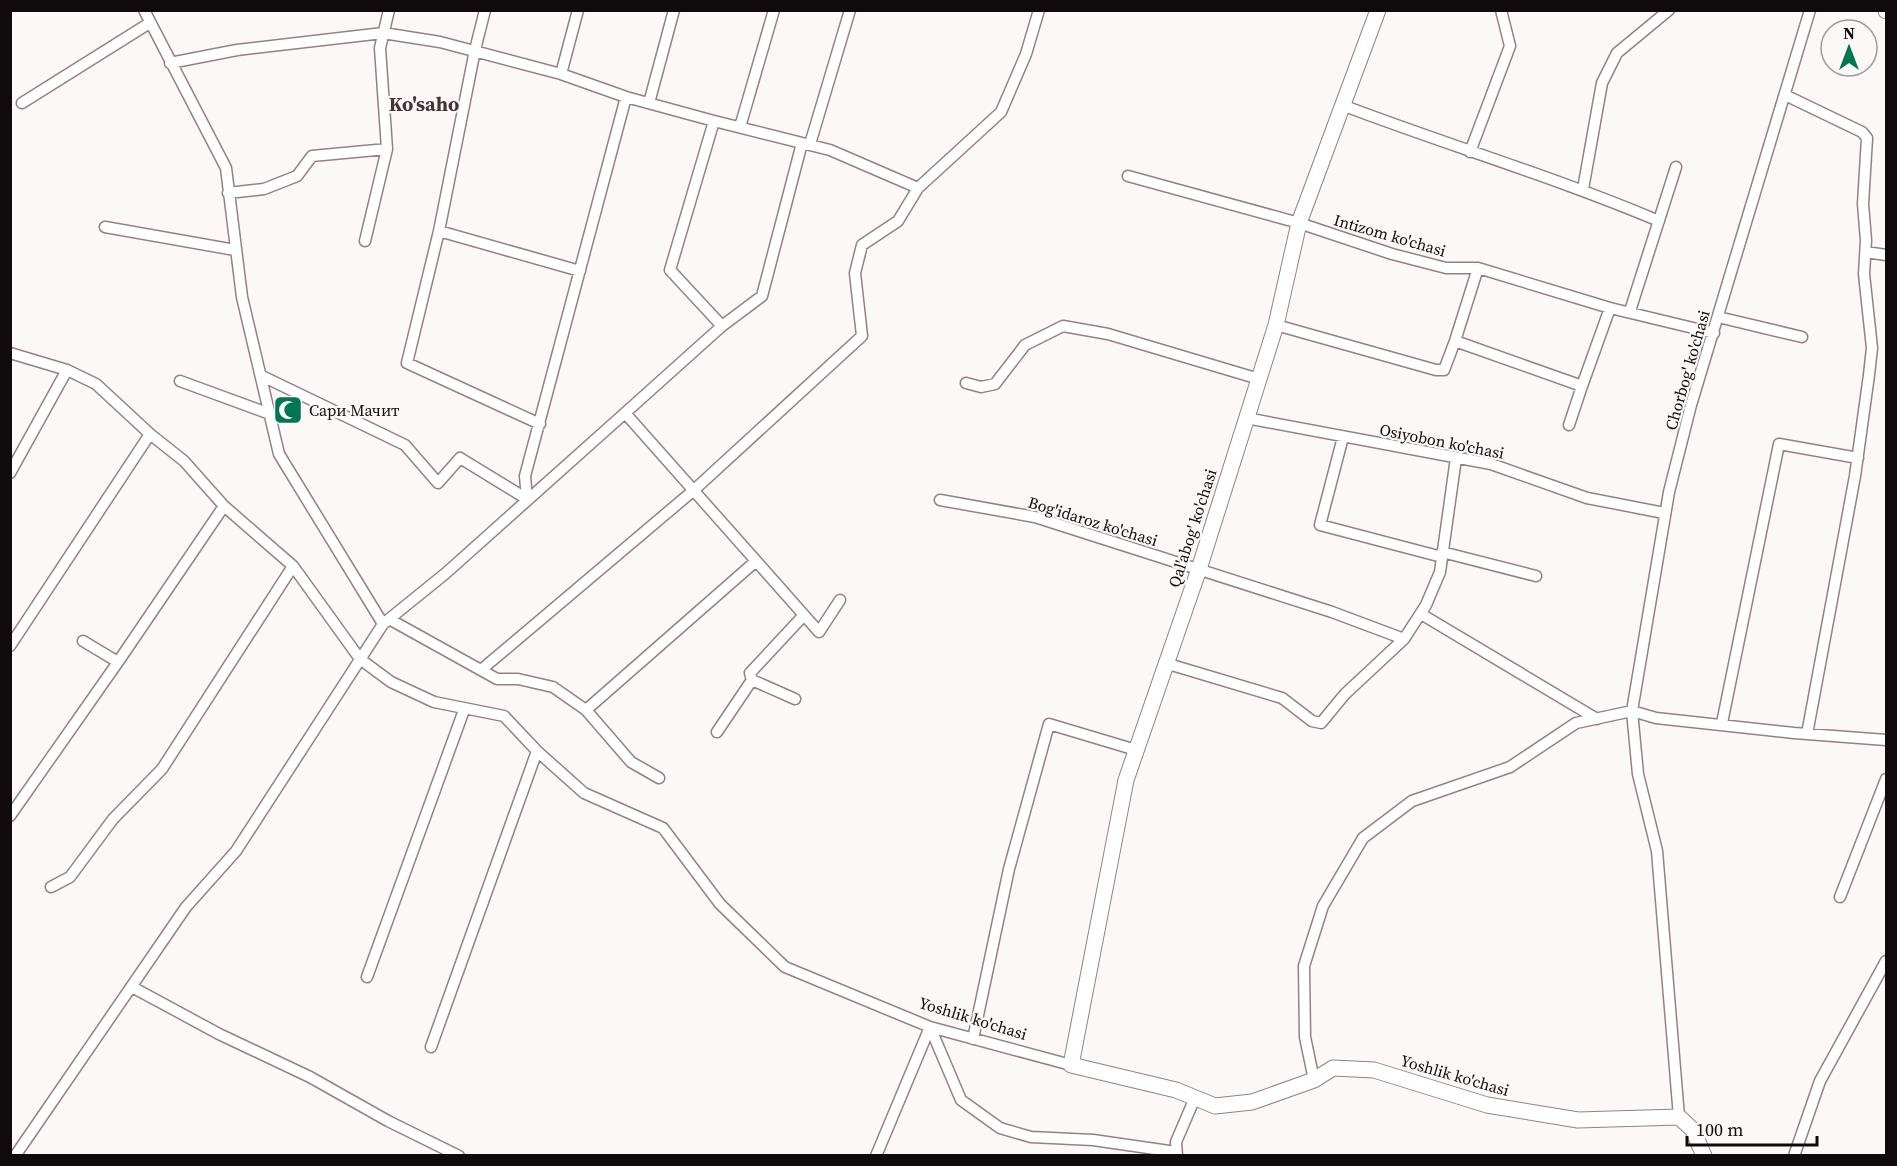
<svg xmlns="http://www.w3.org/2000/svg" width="1897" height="1166" viewBox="0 0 1897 1166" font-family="'Source Serif 4',serif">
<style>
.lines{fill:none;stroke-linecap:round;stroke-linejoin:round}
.street-casing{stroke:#958184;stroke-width:13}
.secondary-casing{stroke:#958184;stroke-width:17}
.street{stroke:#fff;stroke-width:10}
.secondary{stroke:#fff;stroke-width:15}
.labels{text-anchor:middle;stroke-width:4.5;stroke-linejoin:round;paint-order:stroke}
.street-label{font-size:16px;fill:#110a0c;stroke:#fcf8f8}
.poi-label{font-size:16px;fill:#110a0c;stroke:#fcf8f8;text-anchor:start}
.quarter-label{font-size:20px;font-weight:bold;fill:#453437;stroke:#fcf8f8}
</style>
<rect width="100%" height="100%" fill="#fcf8f8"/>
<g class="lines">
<g class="street-casing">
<path id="street" d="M144,10L226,168L242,297L279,454L383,624
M485,10L475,50L439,231L407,363L540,424
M170,63L237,50L383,33L440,42L561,74L626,97L714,121L830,150L918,188
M561,74L578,10
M1785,95L1862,132L1867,138L1863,204L1866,240L1864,274L1872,348L1869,375L1855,476L1807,734
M22,103L148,24
M649,103L674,10
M1342,105C1447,145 1555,177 1659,221
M740,127L774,10
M810,144L850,10
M1470,152L1510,46L1501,10
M1128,176L1299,223L1392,254L1446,268H1478L1610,308L1714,333
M1583,189L1602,83L1617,53L1669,10
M228,193L264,189L297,176L312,156L387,149L380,48L389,10
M105,227L235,250
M439,231L580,271
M365,241L387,149
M1866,252L1886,255
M1478,268L1455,341L1582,386L1610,308
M1630,311L1676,167
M1718,317L1802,337
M1276,325L1436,370H1444L1455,341
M722,326L762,296L802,143
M10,353L67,370L96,384L150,434L184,461L224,506L293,566L360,659L391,682L434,702L504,716L537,751L584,793L663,828L720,904L785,967L930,1027L1071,1065
M262,376L405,445L438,483L460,458L527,499
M180,381L270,414
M966,383L981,387L995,384L1025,345L1063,326L1108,334L1259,379
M625,413L722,326L670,270L714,121
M1246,418L1491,464L1587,498L1664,513
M1569,425L1582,386
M1343,437L1320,525L1442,557
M10,473L67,370
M527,499L525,476L626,97
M940,500L1035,517L1332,612L1404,639
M1442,552L1536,576
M1421,614L1597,719
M389,619L497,679H518L553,687L586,710
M83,641L118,662L224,506
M10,646L150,434
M1165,663L1282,698L1312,721L1321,723L1345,694L1404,639L1426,605L1440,572L1456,458
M481,670L694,490L862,336L855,273L862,245L898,221L918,188L1001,112L1026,54L1039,10
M795,699L752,680L750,673L804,615
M1722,723L1779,444L1858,458
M717,732L752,680
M659,778L631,762L586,710L756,561
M10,816L118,662
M51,887L70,877L113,819L162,769L293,566
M1840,897L1886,779
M367,977L464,710
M132,987L219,1034L310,1077L388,1121L459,1156
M973,1039L1009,869L1049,724L1136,750
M431,1047L537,751
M1314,1080L1305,1037L1304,966L1323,906L1363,838L1412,801L1510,767L1576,723L1632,711L1669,492L1691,405L1810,10
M1679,1117L1657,851L1638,774L1632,711L1656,718L1794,733L1886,740
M15,1156L186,907L236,851L383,624L446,573L625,413L819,632L840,600
M876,1156L930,1027L961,1100L1000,1128L1031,1137L1093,1140L1176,1152
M1177,1156L1176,1142L1194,1100
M1794,1156L1820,1081L1886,961"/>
</g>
<g class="secondary-casing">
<path id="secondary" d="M1378,10L1299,223L1276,325L1259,379L1199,569L1126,780L1071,1065L1176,1090L1215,1106L1252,1102L1314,1080L1333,1068L1374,1070L1487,1105L1578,1120L1679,1117L1693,1130L1704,1156
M1886,10V11"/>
</g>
<use href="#street" class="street"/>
<use href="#secondary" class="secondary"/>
</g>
<defs>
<g id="mosque-square" transform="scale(1.5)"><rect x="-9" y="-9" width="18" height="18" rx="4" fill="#007651" stroke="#fcf8f8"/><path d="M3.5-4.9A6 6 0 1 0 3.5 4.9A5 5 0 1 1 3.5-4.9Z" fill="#fff"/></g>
</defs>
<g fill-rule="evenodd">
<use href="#mosque-square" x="288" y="410"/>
</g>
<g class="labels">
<g class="street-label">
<text transform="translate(1390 235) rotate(16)" y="6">Intizom ko'chasi</text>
<text transform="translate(1687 370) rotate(-74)" y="6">Сhorbog' ko'chasi</text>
<text transform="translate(1442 441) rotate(11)" y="6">Osiyobon ko'chasi</text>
<text transform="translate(1093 521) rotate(17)" y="6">Bog'idaroz ko'chasi</text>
<text transform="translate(1192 528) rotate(-72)" y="6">Qal'abog' ko'chasi</text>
<text transform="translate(973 1018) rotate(17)" y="6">Yoshlik ko'chasi</text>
<text transform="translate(1455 1075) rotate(16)" y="6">Yoshlik ko'chasi</text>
</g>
<g class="poi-label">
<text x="309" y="416">Сари Мачит</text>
</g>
<g class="quarter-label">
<text x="424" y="111">Ko'saho</text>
</g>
</g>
<rect width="1897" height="1166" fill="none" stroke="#110a0c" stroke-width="24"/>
<g transform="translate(1849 48)"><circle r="28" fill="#fcf8f8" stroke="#9e999a" stroke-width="1.5"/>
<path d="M0-4.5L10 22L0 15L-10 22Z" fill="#007651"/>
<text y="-9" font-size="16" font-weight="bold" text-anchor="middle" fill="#110a0c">N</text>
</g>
<path d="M1687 1136v9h130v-9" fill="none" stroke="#110a0c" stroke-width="3"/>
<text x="1696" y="1136" font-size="18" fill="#110a0c" stroke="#fcf8f8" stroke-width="4.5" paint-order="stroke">100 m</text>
</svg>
